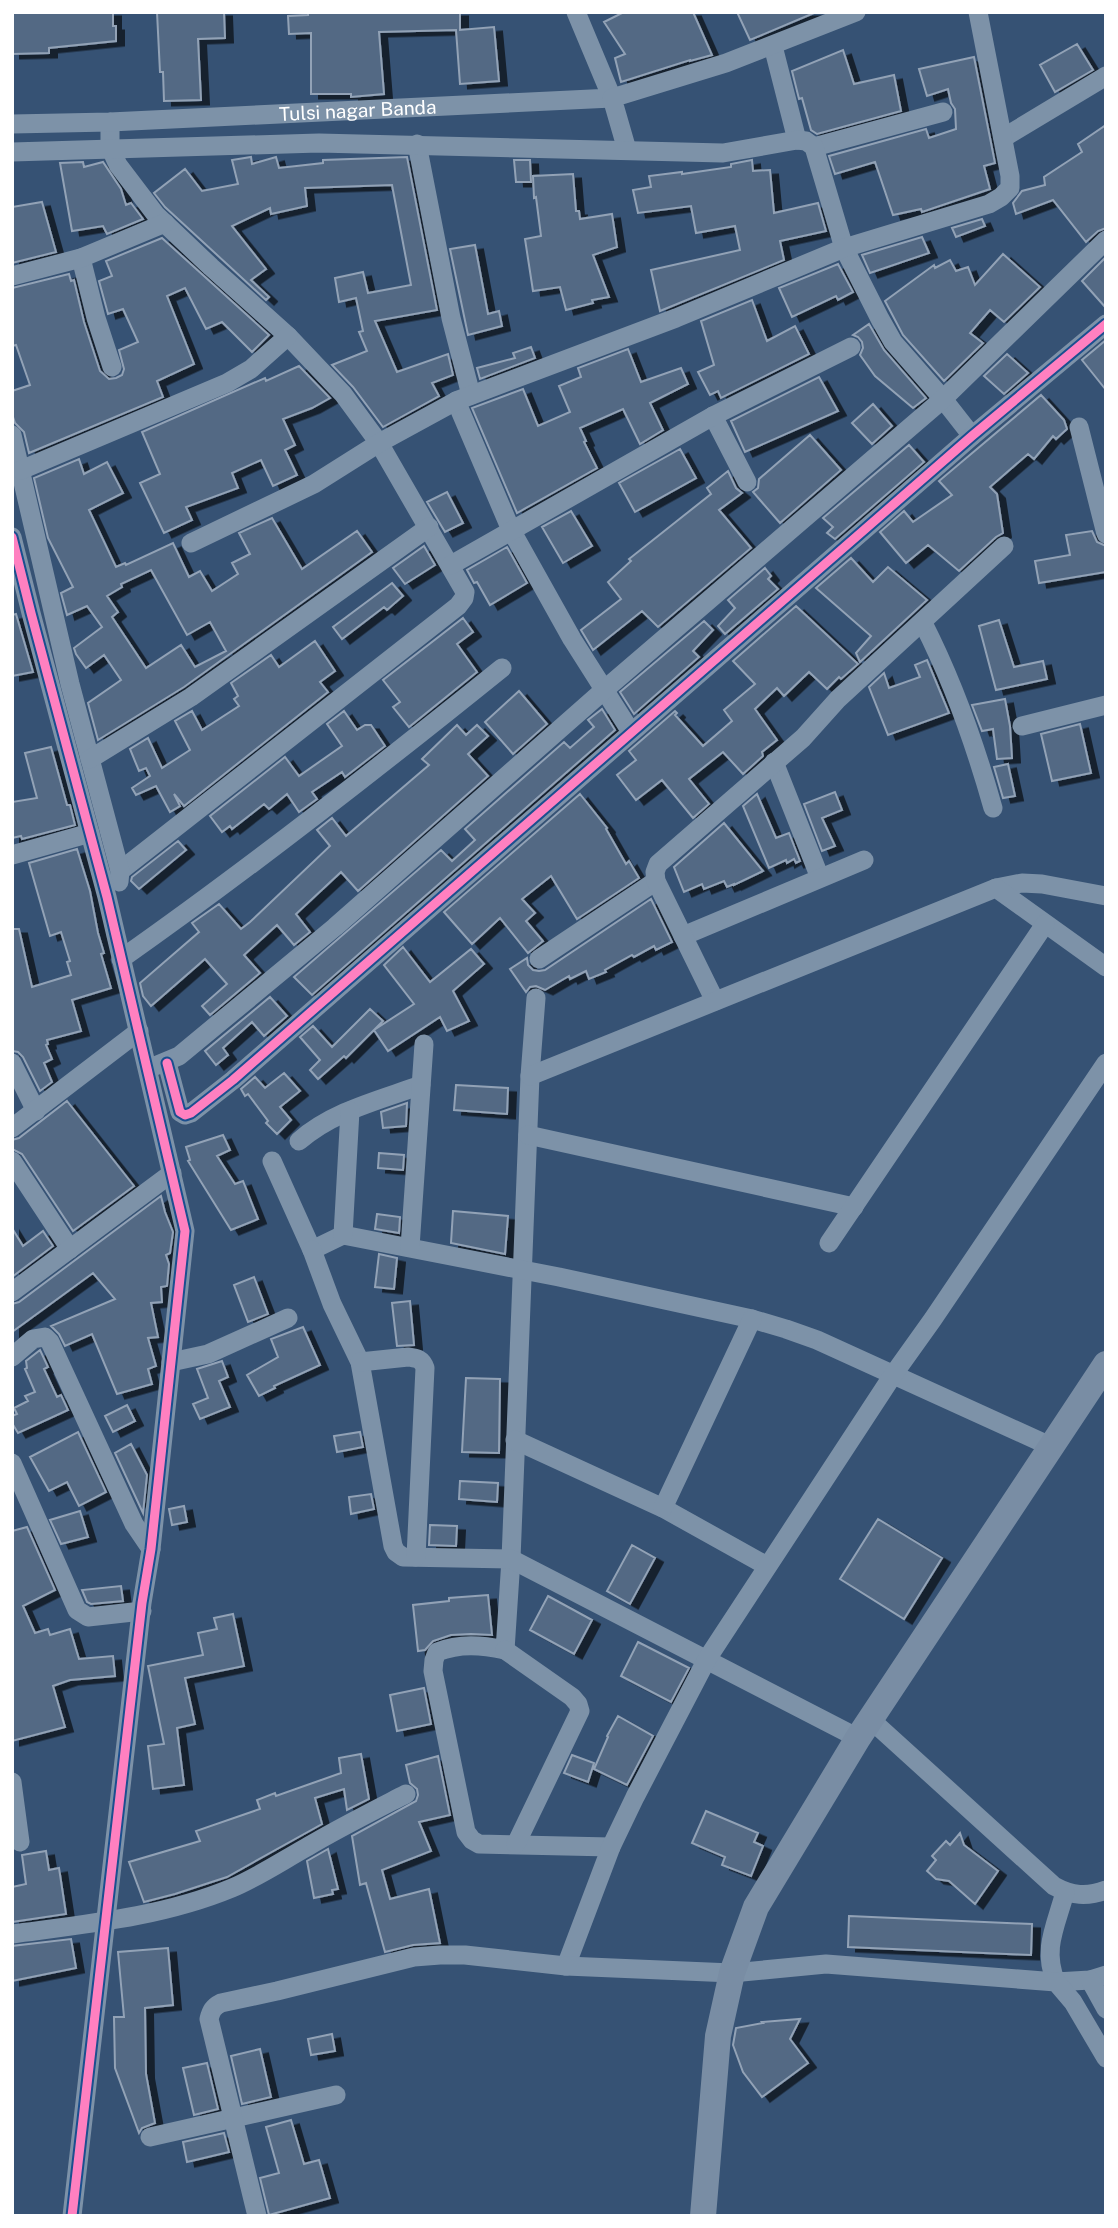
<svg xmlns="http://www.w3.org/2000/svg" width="1118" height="2228" viewBox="0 0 1118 2228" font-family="'Public Sans',sans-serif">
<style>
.building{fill:#526984;stroke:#92a2b6;stroke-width:2;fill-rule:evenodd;filter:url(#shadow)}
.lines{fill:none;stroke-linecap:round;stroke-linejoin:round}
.street{stroke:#7d92a8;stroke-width:19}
.secondary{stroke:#798da4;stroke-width:26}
.cycleway-casing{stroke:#1b4f8f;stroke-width:13}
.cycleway{stroke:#ff80c0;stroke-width:9}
.labels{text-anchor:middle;stroke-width:6;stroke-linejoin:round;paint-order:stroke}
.street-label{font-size:19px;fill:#fff;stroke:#1b4f8f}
</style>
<defs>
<filter id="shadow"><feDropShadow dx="8" dy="4.5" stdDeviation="0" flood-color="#0009"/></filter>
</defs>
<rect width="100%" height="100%" fill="#365274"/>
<path class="building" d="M12,12H113V26H116V41L49,48V53L12,54Z
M157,12H224L225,38L198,39L201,100L164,101L163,72H160Z
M308,12H460V30L494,27L499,81L460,84L456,30L379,32L384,94L351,97V94H311V33L289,34L288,16L308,15Z
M624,12H693L712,55L690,61V60L621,82L615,58L625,54L604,22Z
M737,12H814V13L750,40Z
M1077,44L1093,70L1055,92L1040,65Z
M843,50L854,84L894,75L901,111L817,134L811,130L802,98L799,99L792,71Z
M974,57L995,163L984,166L990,189L922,212L921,209L893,215L875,162L835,174L829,156L926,129L929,138L956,129L955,109L951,103L948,89L927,96L919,69Z
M1106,125V228L1098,231L1086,242L1053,200L1016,214L1013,203L1022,191L1045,185L1044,177L1082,152L1078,144Z
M251,157L252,164L276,157L279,168L323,163V160L407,157L437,310L375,321L397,372L448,354L453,375L432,383L439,396L383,427L353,387L332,365L367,351L359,332L363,331L356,298L339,302L335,278L363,272L368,293L411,285L392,185L305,188L307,206L271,214L270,208L232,226L266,269L251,280L269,297L266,300L165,207L154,193L185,169L202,191L238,184L232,160Z
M514,160H530L531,182H516Z
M752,160L753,171L770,170L774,213L818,203L826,231L780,241L784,260L660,311L651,270L740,250L735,226L696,233L691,206L638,213L633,190L651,187L649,176L682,172V174L731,167V164Z
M83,162L84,167L103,162L121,189L126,205L131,203L143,219L107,234L103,226L72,231L60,163Z
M573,174L576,211H579L580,219L612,214L617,247L593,255L609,297L592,300L593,303L566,310L560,287L533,291L525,239L541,236L536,197L534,198L533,176Z
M42,202L56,252L12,263V207Z
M982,219L985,226L956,237L952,228Z
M922,237L929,253L870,273L862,255Z
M162,238L269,335L252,352L222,322L206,329L185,288L167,296L194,364L157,381L163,397L29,453L24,432L15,423L12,414V391L30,385L16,345L12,346V288L69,274L71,281L74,280L84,322L100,371L109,379L116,378L122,375L124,369L119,350L138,342L123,309L108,314L99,281L112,276L106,261Z
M475,245L488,314L499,311L502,326L468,335L450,249Z
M1003,254L1040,287L1004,322L990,310L970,333L983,343L944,381L903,335L885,301L934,265L935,268L950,260L956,271L968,267L975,285Z
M1106,257V308L1082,281Z
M838,264L853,292L838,300L836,296L792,317L779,288Z
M752,300L767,341L795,326L809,354L721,398L718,391L710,395L698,372L714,365L701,321Z
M869,324L884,350L926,398L913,408L875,376L860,355L863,348L862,342L858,337L853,335Z
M1106,340V390L1082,360Z
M531,347L535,358L480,379L477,368L515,358L513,353Z
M628,349L641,382L681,368L688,384L650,403L663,430L640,444L623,409L580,428L586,441L584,442L597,468L517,513L472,408L523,389L538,426L570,412L559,386L581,377L578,368Z
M1007,354L1028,373L1004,394L984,376Z
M299,366L330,398L312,408L283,419L295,445L285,450L297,475L273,486L261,460L232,473L238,488L186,507L192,520L164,533L140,483L160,474L142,432L265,378L266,381Z
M819,377L838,411L745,452L731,421Z
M1041,395L1064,420L1067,429L1056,439L1053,436L1034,459L1028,454L990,487L997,494L1003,533L996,537L959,571L928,545L906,563L880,532L904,511L913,522L952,495L939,481Z
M873,404L892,426L872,444L852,423Z
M810,435L841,470L780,523L753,492L758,488L759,479Z
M909,445L924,462L835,539L827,533L833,527L823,518Z
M680,449L696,478L635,512L619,483Z
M79,459L84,474L107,462L123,493L89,510L116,567L125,563L126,565L173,543L189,577L200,571L212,591L238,574L232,563L250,554L239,533L272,518L302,569L357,531L372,552L184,687L98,740L88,703L121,680L104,655L86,668L76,654L74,648L102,627L87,606L67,615L61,593L73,587L48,538L34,478ZM151,570L187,635L210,622L226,651L195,667L181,645L146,668L112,617L118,612L107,596L122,587L121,584Z
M728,471L736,488L742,493L719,510L751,548L658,627L642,611L593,650L581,630L621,599L608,582L631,561L629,559L711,494L707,488Z
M447,492L463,523L445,532L427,502Z
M571,511L592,546L563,563L542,527Z
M1092,531L1097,542L1106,546V572L1039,583L1035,561L1070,555L1066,535Z
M424,546L435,565L405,584L393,568Z
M507,547L527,583L490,605L477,582L474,583L467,570Z
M851,558L873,582L888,567L927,600L860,662L856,653L871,636L816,588Z
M765,568L771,576L768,579L778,589L725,634L718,626L735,608L728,600Z
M392,583L403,596L387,610L384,607L342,639L333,627Z
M796,606L858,664L841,679L839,677L827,689L809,672L784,696L777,688L755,709L777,740L762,752L763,756L743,774L723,752L689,779L709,804L693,818L662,780L636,800L617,775L636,760L629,751L675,711L677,713L675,715L703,746L732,721L724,710L755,684L733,661Z
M16,614L33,672L12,676V615Z
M463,618L473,632L457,644L477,672L409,727L393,707L400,702L383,680Z
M999,620L1014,667L1043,661L1047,679L996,690L979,626Z
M704,621L713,630L693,651L699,657L634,714L620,692Z
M315,641L335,671L320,682L328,692L184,806L174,794L180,806L170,812L156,786L136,795L132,788L150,776L146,768L139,771L130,749L148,738L162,768L190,750L175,721L192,711L202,730L239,706L234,699L238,696L231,683L271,655L279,667Z
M927,660L949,713L888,735L869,687L884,673L889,688L920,677L915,665Z
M519,691L547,724L513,754L485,722Z
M1005,699L1010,726L1012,758L997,759L993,729L982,731L972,705Z
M602,709L615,730L312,995L294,977L441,850L452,861L475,840L465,829L564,742L570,748L594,727L588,720Z
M344,711L357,730L365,725H371L385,746L345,777L342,772L312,792L317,799L299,812L287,794L269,809L264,804L232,829L230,826L222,832L210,816L285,757L299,776L342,746L327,724Z
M1080,724L1091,773L1052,781L1041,734Z
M457,725L466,735L477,725L488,736L468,754L488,776L358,891L341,872L296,914L310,932L294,945L277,925L244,955L260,973L210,1015L202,1006L227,984L205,959L151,1006L143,996L140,983L199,932L192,923L219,904L241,929L250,922L330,846L317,830L332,818L346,836L429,765L422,759Z
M51,747L67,805H70L75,825L22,839L21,836L12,838V802L37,798L25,753Z
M1008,764L1015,796L1003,798L994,767Z
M835,792L842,810L822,818L835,846L822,851L804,804Z
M580,794L607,828L606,829L626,864L629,861L639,878L577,919L551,876L522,899L535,913L526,921L543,941L528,953L500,918L472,944L444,912Z
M757,794L776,838L789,833L800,861L796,863L794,859L787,863L786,860L769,868L743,806Z
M724,823L763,871L734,885V884L727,887L724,881L704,889L702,884L684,892L674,867Z
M178,841L186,850L139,889L131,881L132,877Z
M77,849L90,891L98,933L104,953L101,954L111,988L72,1000L81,1031L47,1040L48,1044L46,1045L52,1059L44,1063L52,1082L40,1091L23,1057L18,1052L12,1051V929H19L32,987L71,975L67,962L70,961L61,932L50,936L29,863Z
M651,899L672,942L656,950L654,946L634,957L632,955L605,970L606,972L589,979L586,971L570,979L569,976L545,990L536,986L530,987L526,992L510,969L527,958L528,965L533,970L539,971L545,970Z
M403,947L430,982L471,949L484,964L453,991L469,1021L447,1031L440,1017L388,1051L374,1030L414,1004L384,965Z
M270,997L287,1016L264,1036L252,1022L223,1048L228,1055L216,1065L205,1051Z
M370,1009L383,1021L346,1058L344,1056L318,1079L310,1070L320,1060L300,1037L313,1026L332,1047Z
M284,1073L300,1091L280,1107L291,1120L277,1134L266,1123L268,1121L248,1094L245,1096L241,1089L255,1077L265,1088Z
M456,1085L508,1088L507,1114L454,1110Z
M67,1101L134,1186L73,1231L22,1154L12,1149V1140L19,1138Z
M407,1103L406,1126L383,1128L381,1112Z
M223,1135L230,1150L217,1156L235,1184L243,1181L258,1219L231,1230L188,1161L190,1160L186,1147Z
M379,1153L404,1155L403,1170L378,1168Z
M161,1196L165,1212L173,1232L170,1253L166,1255L169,1264L167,1286L161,1287L162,1302L151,1303L158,1337L148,1338L156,1366L148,1369L152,1384L117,1394L92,1334L65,1346L59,1334L51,1326L115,1299L93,1273L12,1332V1304L19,1302Z
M453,1211L508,1216L505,1254L451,1243Z
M377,1214L400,1217L399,1233L375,1229Z
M12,1228L23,1246L43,1231L53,1246L12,1277Z
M379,1254L397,1258L394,1289L375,1287Z
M254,1277L268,1314L248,1322L234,1285Z
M410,1301L414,1345L397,1346L392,1303Z
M303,1327L320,1365L274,1386L275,1388L259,1396L247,1375L278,1357L271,1339Z
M40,1350L48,1367L44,1369L57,1397L61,1395L68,1410L18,1433L12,1423V1416L17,1414L14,1408L28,1401L25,1396L35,1392L25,1369L27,1368L26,1361Z
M222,1361L228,1377L219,1381L230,1407L200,1419L193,1404L208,1398L197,1369Z
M466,1378L500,1379L499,1453L462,1452Z
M127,1405L135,1421L113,1432L105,1416Z
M78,1432L106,1492L79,1506L67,1482L49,1491L30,1457Z
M360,1432L363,1447L337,1452L334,1436Z
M131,1444L147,1475L143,1513L115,1453Z
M460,1481L498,1483L497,1502L459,1499Z
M371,1494L374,1509L351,1514L349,1497Z
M184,1506L187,1522L172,1525L169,1509Z
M80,1511L88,1537L61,1544L50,1520Z
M878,1519L942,1558L904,1619L840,1579Z
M430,1525L457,1526L456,1546L429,1545Z
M27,1527L55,1590L23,1606L35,1633L48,1629L50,1635L70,1629L79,1659L113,1656L115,1676L70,1680L53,1686L65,1727L12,1741V1531Z
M632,1545L655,1558L630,1604L607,1591Z
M121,1586L123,1601L91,1604L87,1602L82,1590Z
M488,1595L492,1635L471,1634L451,1635L433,1641L425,1650L418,1651L413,1605L449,1601V1598Z
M548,1596L592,1620L574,1654L530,1630Z
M233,1614L244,1666L185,1678L195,1724L177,1728L184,1785L153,1789L148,1746L164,1744L148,1666L203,1655L198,1633L217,1629L214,1618Z
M638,1642L689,1668L671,1702L621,1676Z
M424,1688L431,1724L397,1731L390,1695Z
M618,1716L653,1736L627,1785L594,1769L608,1737L607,1736Z
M361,1754L369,1799L347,1810L344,1789L315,1798L322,1824L227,1877L175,1894L144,1902L129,1862L200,1841L196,1831L260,1809L257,1800L275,1793L276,1796L341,1773L339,1758Z
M572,1755L594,1763L588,1782L564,1773Z
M438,1756L450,1815L419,1822L431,1851L382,1870L390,1899L429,1889L440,1943L413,1945L385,1952L366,1883L360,1885L352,1836L416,1801L418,1795L417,1789L410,1783L406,1765Z
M706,1811L758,1833L754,1842L763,1846L751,1876L722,1865L725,1857L692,1843Z
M960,1833L964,1845L998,1871L975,1904L949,1881L936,1879L927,1871L936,1860L932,1856L946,1841L950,1845Z
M328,1849L338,1889L332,1890L333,1894L314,1898L307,1861Z
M46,1851L49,1870L59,1868L66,1914L12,1922V1887L26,1884L22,1855Z
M849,1916L1032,1924L1031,1955L848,1947Z
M71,1939L76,1968L12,1981V1946Z
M168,1948L173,2005L145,2008L146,2074L155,2123L142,2128L139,2133L115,2068L114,2017H124L118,1952Z
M800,2019L790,2039L808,2063L762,2097L743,2072L733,2045L736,2028L763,2023L762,2022Z
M332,2034L335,2051L311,2055L308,2039Z
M260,2049L271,2097L242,2104L231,2056Z
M207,2063L218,2109L194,2115L183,2068Z
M291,2120L304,2164L319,2160L330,2198L269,2215L260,2178L279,2173L266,2127Z
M224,2133L229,2152L187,2162L183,2142Z"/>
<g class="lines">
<g class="street">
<path d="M773,46L797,140"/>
<path d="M110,122V147L118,165L156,215L211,267L288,336L343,394L379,443L465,592L464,598L458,606L120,871"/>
<path id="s1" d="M12,124L110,122L612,98L576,12"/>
<path d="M1003,138L1106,76"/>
<path d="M417,144L451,318L471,395"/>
<path d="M814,147L943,112"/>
<path d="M627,150L612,98L726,63L856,12"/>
<path d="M12,152L319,143L723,153L797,140L806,141L814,147L844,248L880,319L893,342L943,399L972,436"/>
<path d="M81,258L96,318L112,367"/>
<path d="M12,276L81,258L165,223"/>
<path d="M456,401L511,530L572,639L631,732"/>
<path d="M713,416L747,482"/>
<path d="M1079,427L1106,534"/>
<path d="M12,435L70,684L120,871L119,882"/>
<path d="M21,470L227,383L251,369L288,336"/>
<path d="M12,537L31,613L107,897L185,1231L151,1549L142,1603L72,2216"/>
<path d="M191,543L314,484L379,443L456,401L676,318L844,248L989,204L1001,197L1010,188V176L978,12"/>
<path d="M451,565L713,416L851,347"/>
<path d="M923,623C953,682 975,744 993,808"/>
<path d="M1022,726L1106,705"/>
<path d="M90,759L191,697L429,527"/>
<path d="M774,762L820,878"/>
<path d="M12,855L90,833"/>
<path d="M996,888L1022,883L1042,884L1106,896"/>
<path d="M683,936L864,860"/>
<path d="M121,959C252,867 378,768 502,668"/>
<path d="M539,959L656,881"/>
<path d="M536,998L530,1076L511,1559L505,1650C482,1645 460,1643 437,1652L434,1660L433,1671L466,1832L472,1840L479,1844L611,1847"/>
<path d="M715,1001L656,881L655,872L658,864L803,738L838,699L1004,546"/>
<path d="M12,1063L36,1111"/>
<path d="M167,1063L180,1112L185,1115L191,1113L233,1080L360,969L972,436L1106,324"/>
<path d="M155,1066L179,1056L335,927L603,691L943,399L1106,240"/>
<path d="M530,1076L996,888L1106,967"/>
<path d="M12,1128L139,1031"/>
<path d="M528,1135L854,1207"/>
<path d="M299,1141C333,1111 380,1100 421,1085"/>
<path d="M12,1161L70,1249"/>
<path d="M272,1161L312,1250L343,1235L559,1277L752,1319L786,1329L817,1340L1050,1446"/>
<path d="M343,1235L350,1111"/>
<path d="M829,1243L1045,924"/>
<path d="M410,1247L424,1044"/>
<path d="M312,1250L332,1304L360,1362L393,1546L396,1552L403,1557L511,1559L858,1738"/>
<path d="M12,1292L172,1173"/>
<path d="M12,1357L33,1339L45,1337L50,1342L134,1524L151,1549"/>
<path d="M171,1362L208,1354L288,1318"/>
<path d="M360,1362L408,1357C417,1358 422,1359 425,1368L416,1557"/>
<path d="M515,1440L663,1508L767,1566"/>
<path d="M12,1463L77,1610L88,1617L142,1611"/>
<path d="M663,1508L752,1319"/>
<path d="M505,1650L572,1697L578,1704L580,1711L516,1844"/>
<path d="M870,1719L1054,1886C1072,1896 1087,1897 1106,1890"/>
<path d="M12,1782L20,1842"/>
<path d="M1065,1892C1056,1926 1042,1949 1056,1982L1090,1980L1106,1975"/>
<path d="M12,1934C86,1924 162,1917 232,1888C258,1877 282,1861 307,1847C339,1828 373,1811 406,1794"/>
<path d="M566,1966L611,1847L635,1797L707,1659L893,1375L933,1319L1106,1063"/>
<path d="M1090,1980L1106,2009"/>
<path d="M150,2137L336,2095"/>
<path d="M257,2216L209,2019C211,2011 213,2007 221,2003L277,1991L414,1957L440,1955H465L566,1966L732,1973L826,1964L1056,1982L1073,2002L1106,2058"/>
</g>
<path class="secondary" d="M703,2216L718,2036L732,1973L756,1907L858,1738L1106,1364"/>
<g class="cycleway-casing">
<path id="cycleway" d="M12,537L31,613L107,897L185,1231L151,1549L142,1603L72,2216
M167,1063L180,1112L185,1115L191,1113L233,1080L360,969L972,436L1106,324"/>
</g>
<use href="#cycleway" class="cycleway"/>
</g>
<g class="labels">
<g class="street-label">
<text dy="7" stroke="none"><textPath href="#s1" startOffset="346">Tulsi nagar Banda</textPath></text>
</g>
</g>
<rect width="1118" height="2228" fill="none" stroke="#ffffff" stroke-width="28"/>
</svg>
